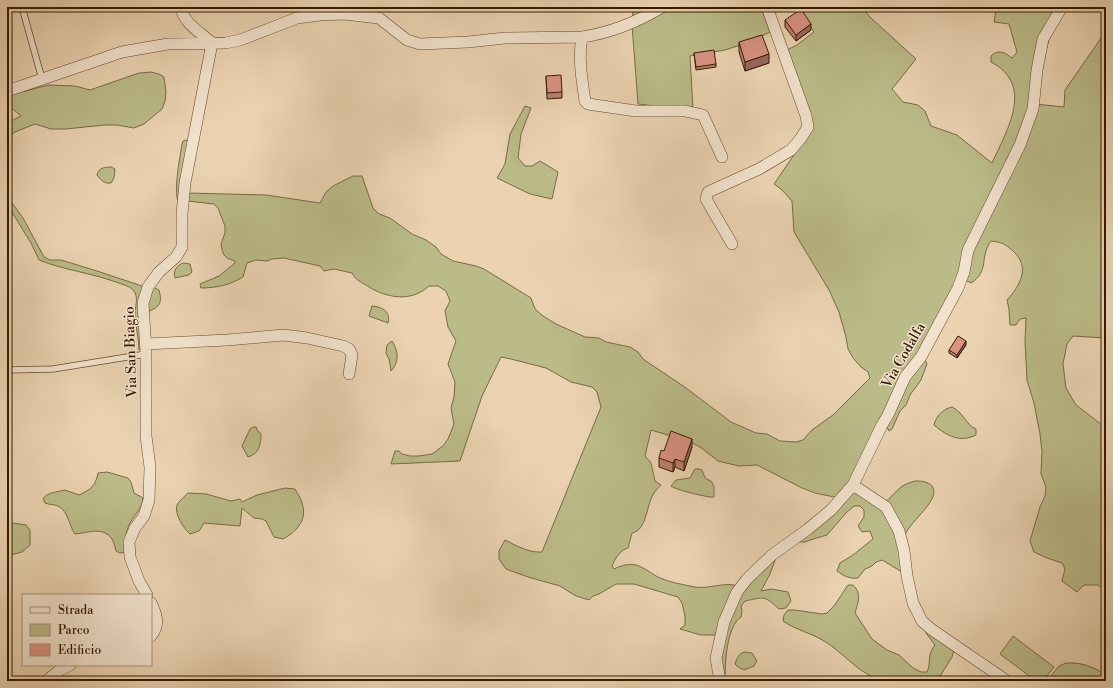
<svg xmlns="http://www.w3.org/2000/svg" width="1113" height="688" viewBox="0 0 1113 688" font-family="'Libre Bodoni',serif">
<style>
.green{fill:#bbbb89;stroke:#796a45}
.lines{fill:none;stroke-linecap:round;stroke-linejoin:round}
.service-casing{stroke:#64482d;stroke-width:7}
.minor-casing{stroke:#64482d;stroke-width:12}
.service{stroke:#f2e2cd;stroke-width:5.5}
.minor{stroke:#f2e2cd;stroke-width:11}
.wall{fill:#bb7e71;stroke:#371a01}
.shaded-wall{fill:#99665c;stroke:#371a01}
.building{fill:#da9283;stroke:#371a01}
.labels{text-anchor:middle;stroke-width:3;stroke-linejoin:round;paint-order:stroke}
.street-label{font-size:14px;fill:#371a01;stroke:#f2e2cd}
</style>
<rect width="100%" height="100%" fill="#ebd3b2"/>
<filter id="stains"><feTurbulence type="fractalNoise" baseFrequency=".005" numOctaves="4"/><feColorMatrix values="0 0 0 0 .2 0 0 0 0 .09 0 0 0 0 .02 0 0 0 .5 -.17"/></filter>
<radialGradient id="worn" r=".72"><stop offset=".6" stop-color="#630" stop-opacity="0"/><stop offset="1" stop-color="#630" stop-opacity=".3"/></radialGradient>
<path class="green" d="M634,7H761L770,32L750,42L725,50L690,56L693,110L638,104L632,25C633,19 632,11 634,7Z
M769,7H861L871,18L916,59L892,89L903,102L918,105L925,111L931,126L957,135L992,163C1007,130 1035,85 991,62V56C999,49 1004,52 1012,58L1017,52L1009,24L994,22L996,9L999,7H1058L1025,126L951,295L857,475L839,498L815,493L802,488L757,465L739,466L718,461L700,447L688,441L651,430L645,456L651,463L655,481L661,485C658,488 655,491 653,495C646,506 647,530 632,533L628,548C620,550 615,559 612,566L614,569C622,565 633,562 641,567C648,570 653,575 660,578C669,582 680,584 690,586C706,591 724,581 737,586L723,614L715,635H701L680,629L685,625V616L682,603L678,597L634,584H616L599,594L593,596L589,600L576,596L560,586L528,577L506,569L499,559V551L505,540C517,546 529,553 542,552L601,407L597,392L592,387L571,382L546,368L511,359L501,357L482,396L460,461L391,464L395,451H399L402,454L410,456H419L432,454L443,446L448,439L454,424L451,408L454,397L455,382L448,364L456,341L448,327L445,311L450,301L446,291L438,286H429C411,303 385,298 366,285C360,282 355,279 352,273L334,269L324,271L320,266L284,258L272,259L267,261L256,260L247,263L243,277C230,285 216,288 201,288L200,284L219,276L235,263V261L227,258L224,255L222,250L221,244L225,233V226L218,208L214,204L188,201L186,193L266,195L320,203L326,192L333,186L353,176H362L373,208L379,214L390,218L412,234L426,240L436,247L441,254L453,261L476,266L484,269L531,298L535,309L543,316L556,324L585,337L599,338L606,342L630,347L638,352L643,359L686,388L731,422L756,433L767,434L780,441L796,442L803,440L812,430L833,415L870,378L868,372L861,367L853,358L848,349L846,337L839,312L829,290L794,232L792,201L781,189L774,184L811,130L785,51L797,45L814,32L801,12L792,9H770Z
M1106,31V338L1073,336L1067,344L1063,364L1066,388L1076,405L1106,428V474L1103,505L1106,510V592L1098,585H1084L1077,592L1062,581L1065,569L1062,563L1047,558L1034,552L1030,541L1040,507L1045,496L1046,487L1041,474L1042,452L1040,434L1034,403L1027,380L1025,342L1026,318L1020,319L1016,325H1010L1009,309L1007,300C1020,286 1031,267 1013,251C1005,244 1002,242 991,241C979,257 990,271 971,283L965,280L967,265L1035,104L1064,107L1065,90Z
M151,72L159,74L164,77L166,92L165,101L162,109L144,124L134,128L117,125H104L66,129H51L35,124L15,132L7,138V123L21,116L7,104V96L48,85L75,86L90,90L139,73Z
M525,106L531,108L521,134L518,158L525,166H532L540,161L558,172L552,199L530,194L497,178L505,164L510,134Z
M186,140L188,142L180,206C172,195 180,158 182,144L183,141Z
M111,167L115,169L114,178L111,183C104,184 101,180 97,175C98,168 105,167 111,167Z
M7,196L23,218L44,257L50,260H61L97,271L142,286L141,300L143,345L139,350C139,339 136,328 135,317C134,308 140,297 133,290C130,286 121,284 116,282C91,273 64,270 39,260L31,243L7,204Z
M183,263L190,264L192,272L189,275L175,278C173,271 176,266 183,263Z
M153,287L159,290C163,305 159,307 145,313Z
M372,306C383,307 391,312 388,323L369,316Z
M392,341C398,351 400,361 391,371L389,359L386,353L387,345Z
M924,358L927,364L921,380L910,395L906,405L900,411L892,429L889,431L886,425L897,396Z
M952,407C963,412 966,425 976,429V435C960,443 947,436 934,425C936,416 943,409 952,407Z
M253,427H256L257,430L261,434C261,444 259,454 248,457L242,446L250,429Z
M695,469H699L702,470L705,478L711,481L714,486V497C709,498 676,490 671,486L676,480L690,478Z
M107,472L128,478L131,482L134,493L143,498C142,509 135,514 130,523C125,533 125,541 126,552L120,553L116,551C115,547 114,542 112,539C103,526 87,533 75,534C68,524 69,512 58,506C54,504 49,505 45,503L43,499C47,492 57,492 65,490L79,495C91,489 95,487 98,473Z
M915,481C921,481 927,481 932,486C942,499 910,521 905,535C902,543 903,562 902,572L882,560L876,562L872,566L865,569L858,578C849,579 844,576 837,571L840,563L853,555L873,539L870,531L862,532L858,526L864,517V510L860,506H854L846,513L827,535L813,539L805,542H793L852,486L884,503C897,493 898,485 915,481Z
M285,488L295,489C297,493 301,498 302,503C308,520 296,532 283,539L274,537L266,521L262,519L254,518L242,508L240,526L204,523L199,531L190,534C184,529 174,514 177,505C179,501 185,496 188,493L206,494L231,501L240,499L242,502L257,495Z
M13,523L26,525L30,530V545L22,552L7,556V526Z
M777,555L770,574L761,591L771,589L788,592L791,601L786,608L779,609C764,595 764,597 745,601L741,606L742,611L741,617C726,627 725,665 725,681L718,658L723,635L743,587Z
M848,585H853C862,593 858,603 855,613L872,639L887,650L899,655L913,668L921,672H927C932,661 926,657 935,645L926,633L927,630L954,650L952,657L937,681C918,681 890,685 873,677C855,669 841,651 824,641C811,633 796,630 783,621L784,615L788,610H795L822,614L827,613L834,606Z
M1013,636L1054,667L1043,681H1036L1000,654Z
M745,652L752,653L757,661L754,666L744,670L738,667L735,664C737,658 739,653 745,652Z
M1066,663C1081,662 1094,667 1106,675V681H1047L1059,666Z"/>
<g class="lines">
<g class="service-casing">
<path id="service" d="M22,7L42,79
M7,370L53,369L146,354"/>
</g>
<g class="minor-casing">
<path id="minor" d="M582,37C578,58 582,80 585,101L588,104L636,111H685L703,115L722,157
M7,91L122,52L168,44L226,43L240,40L297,18L320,15L344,14L379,18L407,40L420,44L468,42L505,38L582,37C610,33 637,22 662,7
M732,244L706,199L708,192L759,169L791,150L801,138L808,127L806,116L767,7
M146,344L227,340L284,335L307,338L343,346L349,349L352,355L349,374
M853,485L886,507L899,531L904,551L907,576L913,603L922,621L931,629L1007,681
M147,595L139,581L130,557L129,542L135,528L144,516L149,500L150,467L146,436V353L143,303L148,287L159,272L176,257L182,247V213L185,183L212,43C200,32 183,23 181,7
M151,603C157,615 160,625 151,636
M46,681L60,670L70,665
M720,681L716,658L724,622L737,592L747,579L772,555L808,529L831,510L853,485L882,425L888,415L905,377L921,357L958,288L964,272L968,250L1020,145L1033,109L1037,70L1043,39L1062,7"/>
</g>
<use href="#service" class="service"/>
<use href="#minor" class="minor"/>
</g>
<path class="wall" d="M785,20L811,30L796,41L785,27Z
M739,42L769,63L745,71L739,52Z
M694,53L716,64V67L696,70Z
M546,76L562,92V98L547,99Z
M966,345L957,358L949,353V350Z
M692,447L684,471L675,467L673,472L659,467V458L664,451Z"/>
<path class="shaded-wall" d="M811,24V30L796,41V35Z
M769,54V63L745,71V62Z
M966,341V345L957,358V355Z
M692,439V447L684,471V462Z
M675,459V467L673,472V463Z"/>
<path class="building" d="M801,9L811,24L796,35L785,20Z
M762,35L769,54L745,62L739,42Z
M714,50L716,64L696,67L694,53Z
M561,75L562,92L547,93L546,76Z
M958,336L966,341L957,355L949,350Z
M671,431L692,439L684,462L675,459L673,463L659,458L661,450L664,451Z"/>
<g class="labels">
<g class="street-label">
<text transform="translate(130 352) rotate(-92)" y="5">Via San Biagio</text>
<text transform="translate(903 355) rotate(-60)" y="5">Via Codalfa</text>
</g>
</g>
<rect width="1113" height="688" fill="none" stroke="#ebd3b2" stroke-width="24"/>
<rect x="8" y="8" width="1097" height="672" fill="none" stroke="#371a01" stroke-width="2"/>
<rect x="12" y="12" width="1089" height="664" fill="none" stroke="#371a01"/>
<rect x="22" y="594" width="130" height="72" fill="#f2e2cd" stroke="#a7927b"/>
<rect x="30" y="607" width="20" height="6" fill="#f2e2cd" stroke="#a7927b"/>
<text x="58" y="614" font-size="12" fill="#371a01">Strada</text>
<rect x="30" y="624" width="20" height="12" fill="#bbbb89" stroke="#a7927b"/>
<text x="58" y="634" font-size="12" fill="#371a01">Parco</text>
<rect x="30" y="644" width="20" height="12" fill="#da9283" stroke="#a7927b"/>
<text x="58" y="654" font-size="12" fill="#371a01">Edificio</text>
<rect width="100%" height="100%" filter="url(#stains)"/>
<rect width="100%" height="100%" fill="url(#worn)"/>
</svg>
